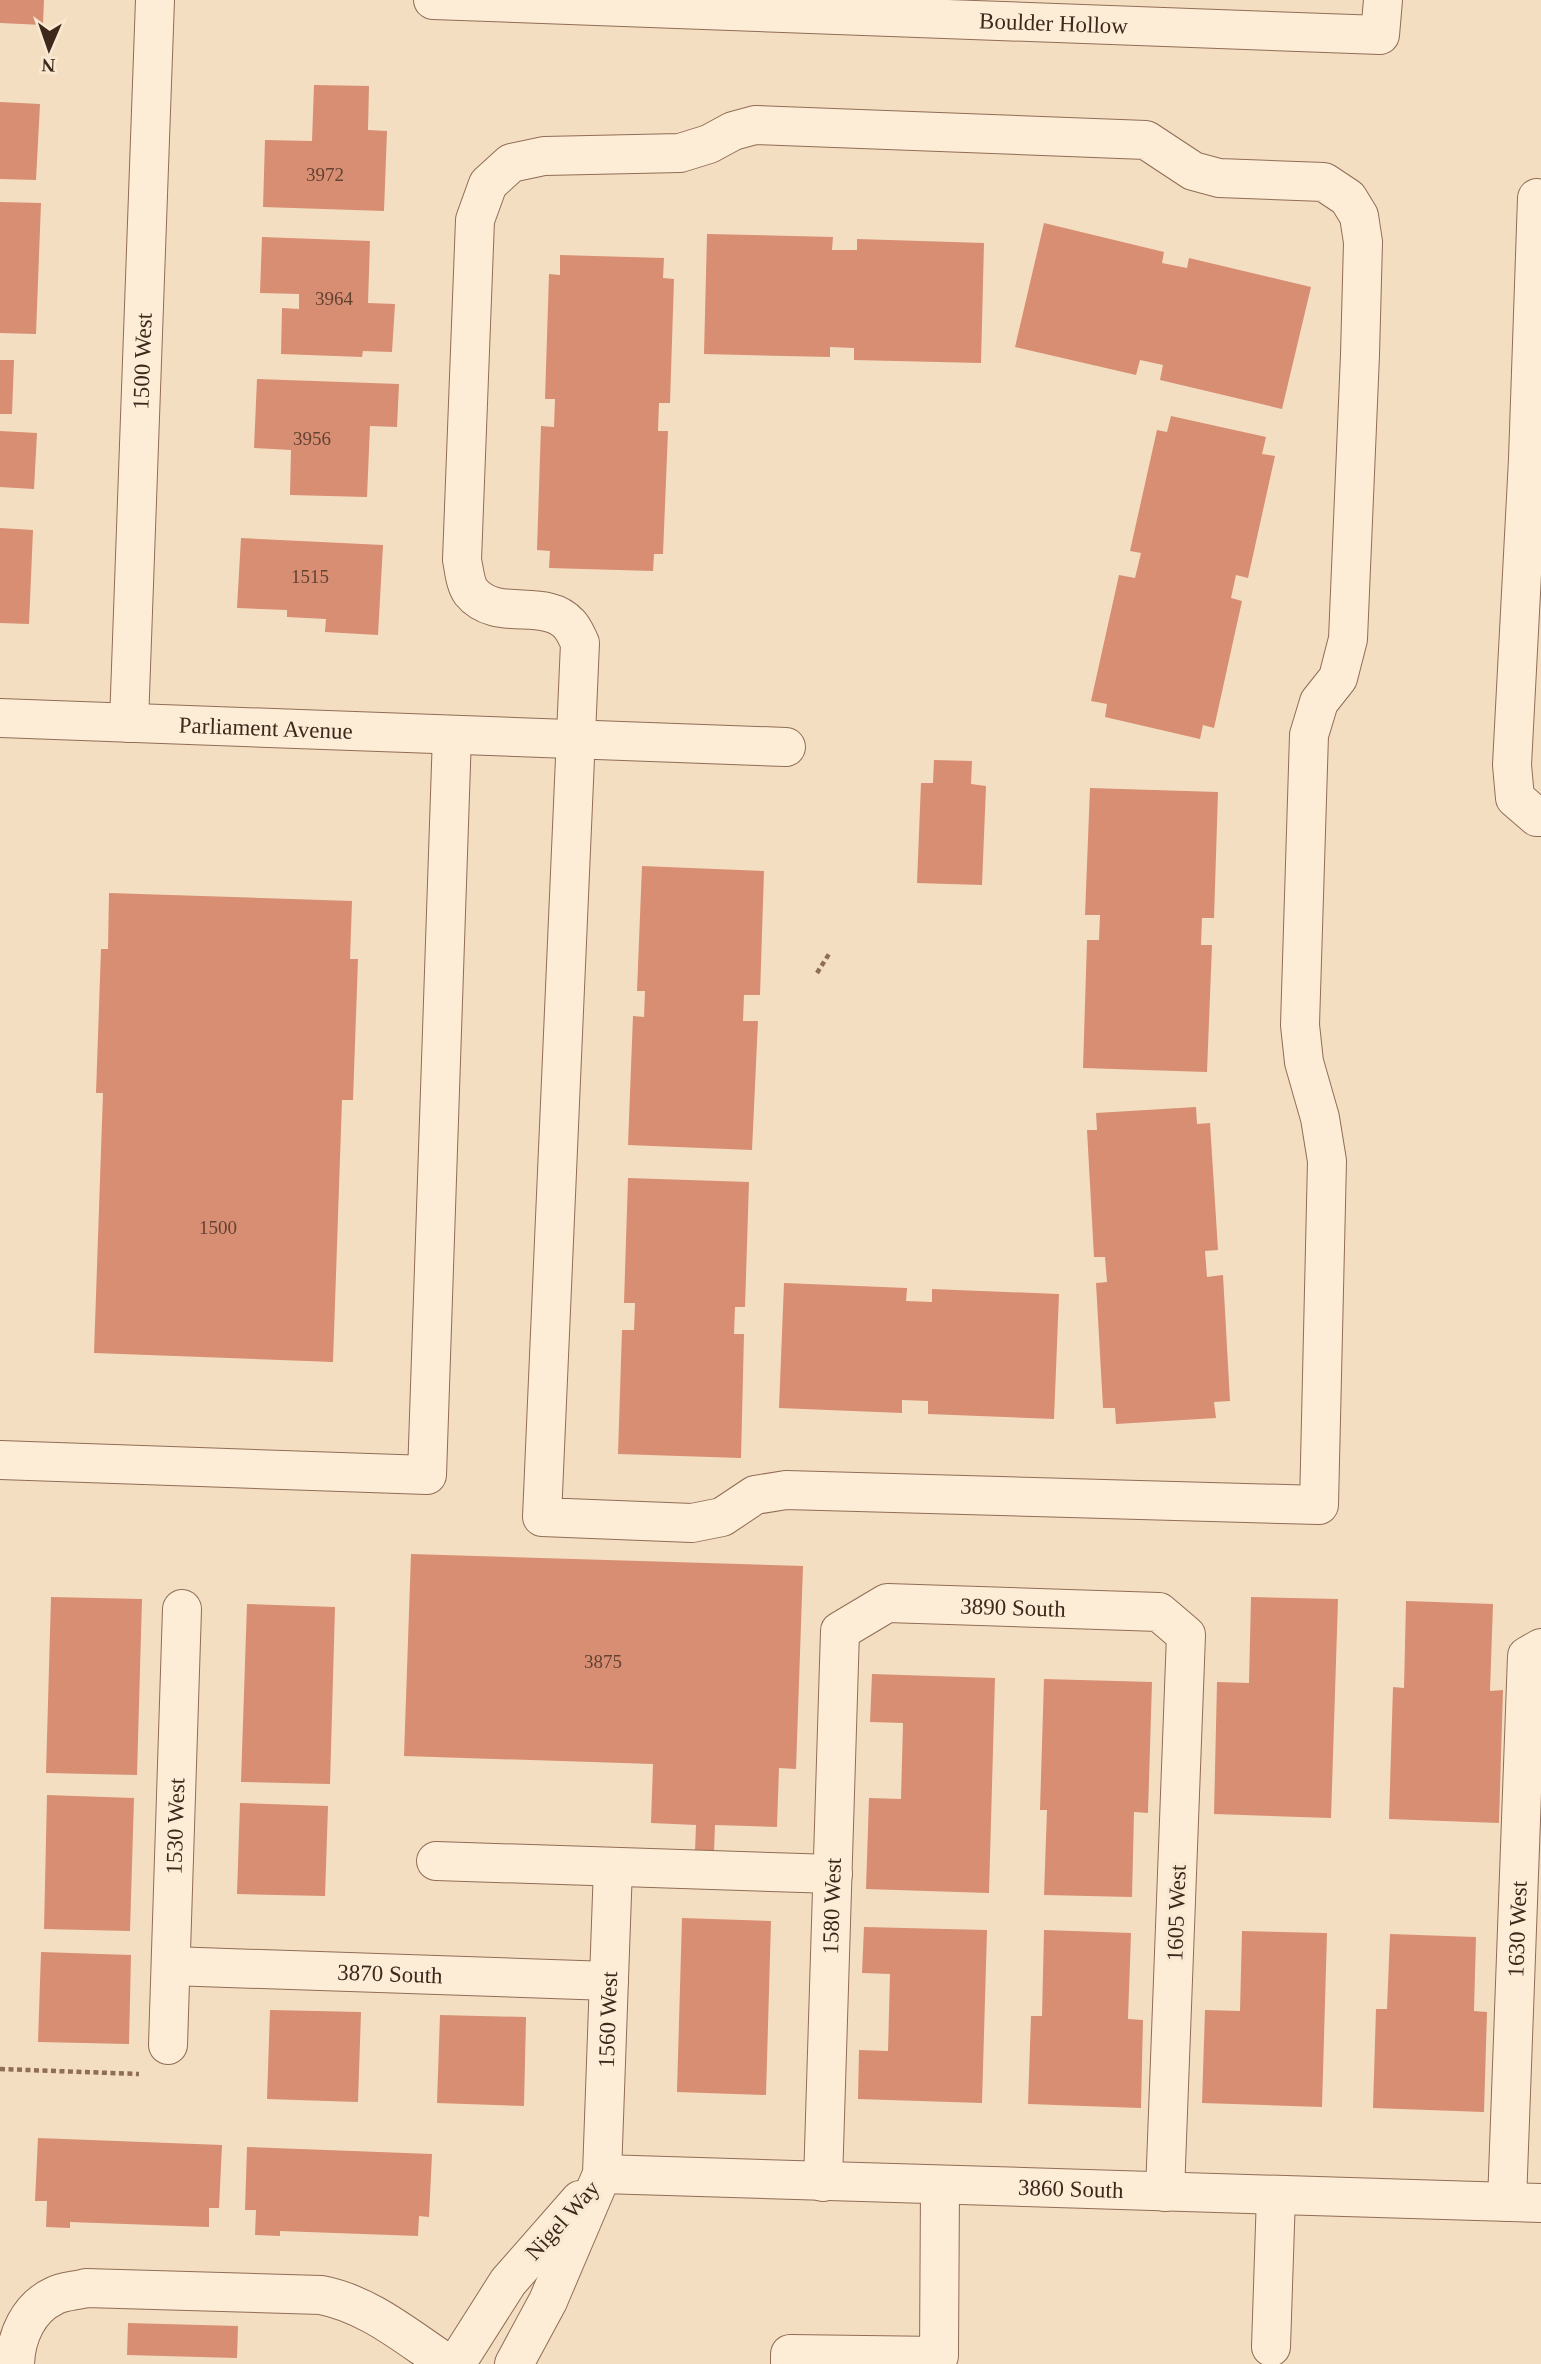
<svg xmlns="http://www.w3.org/2000/svg" width="1541" height="2364" viewBox="0 0 1541 2364" font-family="'Times New Roman',serif">
<style>
.building{fill:#d78e73}
.lines{fill:none;stroke-linecap:round;stroke-linejoin:round}
.minor-casing{stroke:#906d56;stroke-width:40}
.path{stroke:#906d56;stroke-width:4.5;stroke-dasharray:5 3.5;stroke-linecap:butt}
.minor{stroke:#fdecd6;stroke-width:38}
.labels{text-anchor:middle;stroke-width:6;stroke-linejoin:round;paint-order:stroke}
.number-label{font-size:19px;fill:#644232}
.street-label{font-size:23px;fill:#3e281c;stroke:#fae9d2}
</style>
<rect width="100%" height="100%" fill="#f4dec1"/>
<path class="building" d="M0,0H44L43,25L0,23Z
M314,85L369,86L368,130L387,131L384,211L263,207L265,140L312,141Z
M0,102L40,104L36,180L0,179Z
M0,202L41,203L36,334L0,333Z
M1044,223L1164,252L1162,263L1187,268L1189,258L1311,287L1282,409L1160,380L1163,365L1140,360L1136,375L1015,347Z
M707,234L833,237L832,250H857V239L984,243L981,363L854,360V348L830,347V357L704,354Z
M262,237L370,241L368,303L395,304L392,352L363,351L362,357L281,354L282,308L299,309V294L260,293Z
M560,255L664,258L663,278L674,279L670,403H659L658,431H668L663,554H654L653,571L549,568L550,551L537,550L541,426L554,427L555,399H545L549,274L560,275Z
M0,360H14L12,414H0Z
M257,379L399,384L397,427L370,426L367,497L290,495L291,450L254,448Z
M1171,416L1266,437L1262,454L1275,456L1248,578L1236,575L1231,598L1242,601L1214,728L1203,725L1200,739L1105,717L1107,704L1091,701L1119,575L1135,578L1141,553L1130,551L1157,430L1167,432Z
M0,431L37,433L34,489L0,487Z
M0,528L33,530L29,624L0,623Z
M241,538L383,545L378,635L325,632L326,619L287,617V610L237,608Z
M934,760L972,761L971,784L986,786L982,885L917,883L921,783H933Z
M1090,788L1218,792L1214,918H1202L1201,945H1212L1207,1072L1083,1068L1087,940H1099L1100,915H1085Z
M642,866L764,871L760,995H744L743,1021H758L752,1150L628,1145L633,1016L644,1017L645,991H637Z
M109,893L352,901L350,959H358L353,1100H342L333,1362L94,1353L103,1093H96L101,949H108Z
M1196,1107L1197,1124L1210,1123L1218,1250L1205,1251L1207,1277L1223,1275L1230,1401L1214,1402L1216,1418L1116,1424L1115,1408H1103L1096,1283L1107,1282L1105,1257H1094L1087,1130H1097L1096,1113Z
M628,1178L749,1182L745,1307H735L734,1334H744L741,1458L618,1454L622,1330H634L635,1303H624Z
M784,1283L907,1288L906,1301L932,1302V1289L1059,1294L1054,1419L928,1414V1401L902,1400V1413L779,1408Z
M411,1554L803,1566L796,1769L779,1768L777,1827L715,1825L714,1852L695,1851L696,1825L651,1823L653,1764L404,1756Z
M51,1597L142,1599L137,1775L46,1773Z
M1251,1597L1338,1599L1331,1818L1214,1814L1217,1682L1249,1683Z
M1406,1601L1493,1604L1490,1691L1503,1690L1499,1823L1389,1819L1393,1687L1404,1688Z
M247,1604L335,1607L330,1784L241,1782Z
M872,1674L995,1678L989,1893L866,1889L869,1798L901,1799L903,1723L870,1722Z
M1044,1679L1152,1682L1148,1813L1134,1812L1132,1897L1044,1895L1047,1810H1040Z
M47,1795L134,1798L130,1931L44,1929Z
M240,1803L328,1806L325,1896L237,1894Z
M682,1918L771,1921L766,2095L677,2092Z
M864,1927L987,1930L982,2103L858,2099L859,2050L888,2051L890,1974L862,1973Z
M1044,1930L1131,1933L1128,2019L1143,2020L1141,2108L1028,2104L1031,2016H1042Z
M1242,1931L1327,1933L1322,2107L1202,2103L1205,2010L1240,2011Z
M1390,1934L1476,1937L1474,2011L1487,2012L1484,2112L1373,2108L1376,2009H1387Z
M41,1952L131,1955L129,2044L38,2042Z
M270,2010L361,2012L358,2102L267,2099Z
M440,2015L526,2017L524,2106L437,2103Z
M38,2138L222,2145L219,2208H209V2227L70,2222V2228L46,2227L47,2201H35Z
M247,2147L432,2154L429,2217L419,2216L418,2236L280,2231V2236L255,2235L256,2210H245Z
M128,2323L238,2326L237,2358L127,2355Z"/>
<g class="lines">
<g class="minor-casing">
<g id="minor">
<path id="s1" d="M433,0L1380,35L1383,0"/>
<path d="M755,125L1146,140L1193,171L1219,178L1324,182L1348,198L1359,216L1363,242L1360,355L1348,639L1338,678L1319,702L1309,735L1300,1025L1304,1062L1320,1118L1327,1161L1319,1505L786,1490L755,1495L722,1517L692,1523L542,1517L580,643C577,637 574,629 569,624C545,597 496,623 471,592C465,584 464,569 462,560L475,220L488,184L511,163L544,156L680,153L709,144L733,131Z"/>
<path d="M1537,198L1528,459L1512,765L1515,798L1537,817H1541"/>
<path id="s2" d="M0,718L786,747"/>
<path id="s3" d="M129,723L155,0"/>
<path d="M0,1460L427,1475L452,735"/>
<path d="M436,1861L833,1874"/>
<path id="s4" d="M171,1966L609,1981"/>
<path id="s5" d="M168,2045L182,1609"/>
<path id="s6" d="M602,2174L1541,2203"/>
<path id="s7" d="M823,2182L840,1631L887,1603L1159,1612L1186,1635L1165,2192"/>
<path id="s8" d="M1507,2202L1527,1656L1541,1648"/>
<path d="M1271,2347L1276,2195"/>
<path d="M15,2364C16,2337 28,2308 54,2296C63,2291 76,2291 86,2288L321,2295C369,2304 408,2338 448,2364"/>
<path d="M456,2364L508,2282L580,2200"/>
<path id="s9" d="M514,2364L548,2301L602,2174L613,1867"/>
<path d="M790,2364V2354L939,2356L940,2185"/>
</g>
</g>
<path class="path" d="M817,973L829,954
M0,2069L139,2074"/>
<use href="#minor" class="minor"/>
</g>
<g class="labels">
<g class="number-label">
<text x="325" y="181">3972</text>
<text x="334" y="305">3964</text>
<text x="312" y="445">3956</text>
<text x="310" y="583">1515</text>
<text x="218" y="1234">1500</text>
<text x="603" y="1668">3875</text>
</g>
<g class="street-label">
<text dy="8" stroke="none"><textPath href="#s1" startOffset="621">Boulder Hollow</textPath></text>
<text dy="8" stroke="none"><textPath href="#s3" startOffset="362">1500 West</textPath></text>
<text dy="8" stroke="none"><textPath href="#s2" startOffset="266">Parliament Avenue</textPath></text>
<text dy="8" stroke="none"><textPath href="#s7" startOffset="732">3890 South</textPath></text>
<text dy="8" stroke="none"><textPath href="#s5" startOffset="219">1530 West</textPath></text>
<text dy="8" stroke="none"><textPath href="#s7" startOffset="276">1580 West</textPath></text>
<text transform="translate(1176 1913) rotate(-88)" y="8">1605 West</text>
<text dy="8" stroke="none"><textPath href="#s8" startOffset="273">1630 West</textPath></text>
<text dy="8" stroke="none"><textPath href="#s4" startOffset="219">3870 South</textPath></text>
<text dy="8" stroke="none"><textPath href="#s9" startOffset="364">1560 West</textPath></text>
<text dy="8" stroke="none"><textPath href="#s6" startOffset="469">3860 South</textPath></text>
<text transform="translate(562 2220) rotate(-48)" y="8">Nigel Way</text>
</g>
</g>
<g transform="translate(49 49) rotate(182)" stroke="#fae9d2" stroke-width="5" paint-order="stroke">
<path d="M0-5L12 26L0 18L-12 26Z" fill="#3e281c"/>
<text y="-10" font-size="19" font-weight="bold" text-anchor="middle" fill="#3e281c">N</text>
</g>
</svg>
